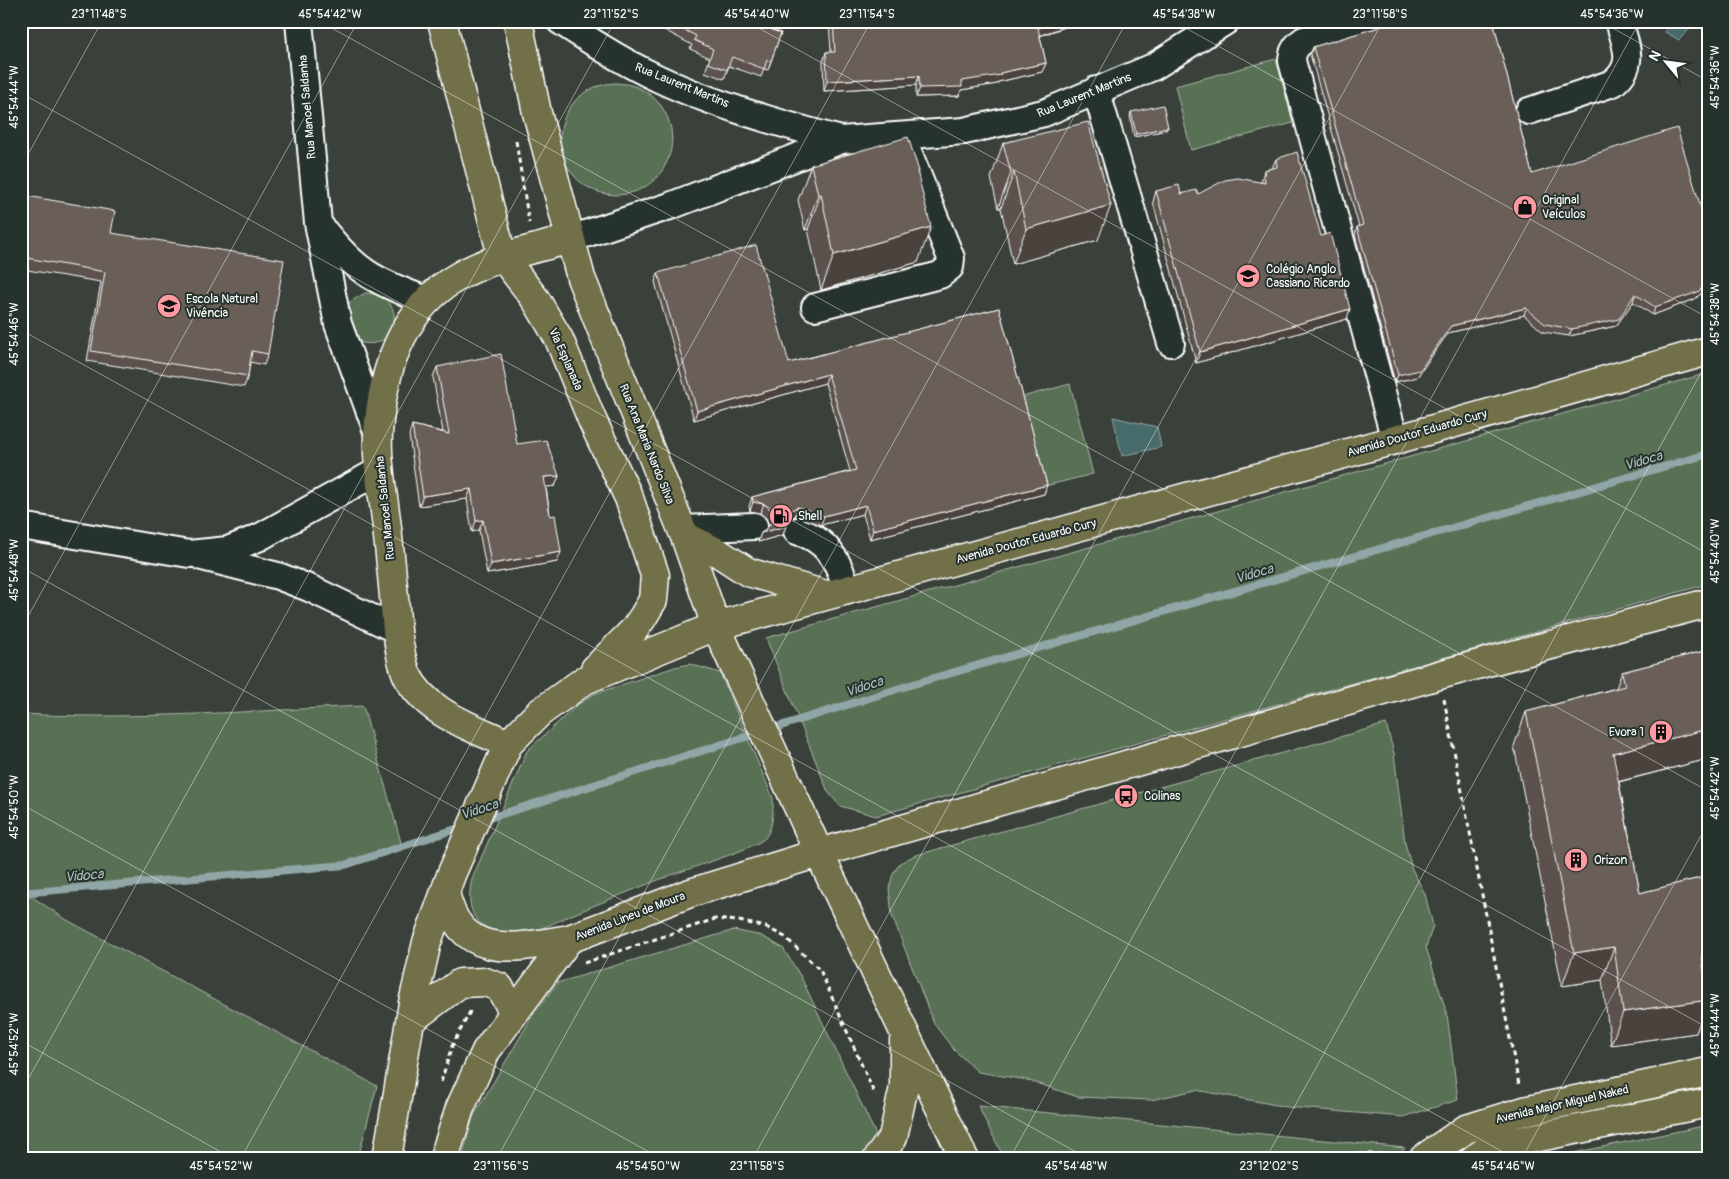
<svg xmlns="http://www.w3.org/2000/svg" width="1729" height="1179" viewBox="0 0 1729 1179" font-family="Pangolin,sans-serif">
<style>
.green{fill:#597155;stroke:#acb8aa}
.water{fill:#476b6b;stroke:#91a6a6}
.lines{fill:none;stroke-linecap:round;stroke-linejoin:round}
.stream{stroke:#91a6a6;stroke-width:8}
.minor-casing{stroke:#fff;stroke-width:30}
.major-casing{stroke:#fff;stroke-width:31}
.path{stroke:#fff;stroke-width:3;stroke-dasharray:5 4;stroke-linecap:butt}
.minor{stroke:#26332d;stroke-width:26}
.major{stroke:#726f4a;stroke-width:28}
.wall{fill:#5b514d;stroke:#fff}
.shaded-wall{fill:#4a423e;stroke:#fff}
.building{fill:#6a5e59;stroke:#fff}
.ticks{fill:none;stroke:#fff;stroke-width:1;stroke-opacity:0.45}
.labels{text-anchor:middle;stroke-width:4;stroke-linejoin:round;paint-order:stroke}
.street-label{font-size:12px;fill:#fff;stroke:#26332d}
.poi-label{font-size:12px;fill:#fff;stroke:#26332d;text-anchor:start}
.water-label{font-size:14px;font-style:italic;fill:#acbcbc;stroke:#26332d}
.neatline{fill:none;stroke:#fff;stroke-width:2}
.ticks-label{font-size:12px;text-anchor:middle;fill:#fff}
</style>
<rect width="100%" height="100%" fill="#3a403a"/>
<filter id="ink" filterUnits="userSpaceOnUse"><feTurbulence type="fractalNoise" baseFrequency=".02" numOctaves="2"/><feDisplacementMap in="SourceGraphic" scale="10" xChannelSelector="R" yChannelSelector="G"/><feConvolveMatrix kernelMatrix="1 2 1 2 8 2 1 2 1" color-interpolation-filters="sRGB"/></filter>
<g filter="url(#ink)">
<path class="green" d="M1276,59L1293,123L1191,150L1175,86Z
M560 139a56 56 0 1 1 112 0a56 56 0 1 1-112 0Z
M365,293C412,294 398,357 356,341L345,310L350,302Z
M1708,373V584L876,816L840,806L828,792L766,638Z
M1070,384L1093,474L1045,486L1022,397Z
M690,664L720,673L773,798C773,811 774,827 765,838C757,848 684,870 666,877C635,889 605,901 574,914C561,919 546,928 532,931C490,939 461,924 472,879L527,751L576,706L594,694L675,667Z
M363,706L402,846L345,865L26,893L67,920L377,1086L358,1158H21V714C135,720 249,711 363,706Z
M1386,724L1394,753L1405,843L1412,869L1425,894L1433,926L1426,947L1447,1014L1458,1100L1403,1117L1287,1107L1196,1090L1151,1100L1078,1097L1027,1080L978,1072L954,1050L934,1024L892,916L889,888L893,874L900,863L913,856Z
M734,930L762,936L783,948L801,977L887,1158H462L473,1117L533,1015L557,983Z
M978,1106L1405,1148L1397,1158H1004Z
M1708,1125V1158H1549Z"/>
<path class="water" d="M1667,21H1695L1693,26L1679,40L1665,32Z
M1113,417L1157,427L1161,447L1122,456Z"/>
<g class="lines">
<path class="stream" d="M483,820L910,685L1708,454
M21,893L345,865L465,826"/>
<g class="minor-casing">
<path id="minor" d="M299,21L318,223L338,324L378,434
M560,21C589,40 618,59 649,74C707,103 778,123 841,140
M1369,21L1304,40C1296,46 1292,51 1292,61L1395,440
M1096,90L1171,343
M1529,111L1613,83C1636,65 1626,46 1619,21
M320,226C355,271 373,281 426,300
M570,239L670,206L841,140L964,131L1044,113L1153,67L1226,21
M815,307L940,275L950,267L951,258L905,144
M21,526L189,554L228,550L260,537L380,470
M682,529L754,526
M797,531C826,539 841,562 846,591
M202,557L278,576L309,588L397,630"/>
</g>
<g class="major-casing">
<path id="major" d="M442,21L502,256L536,300L559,339L592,420L629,498L655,575L653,600L643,617L634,630L595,669
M518,21L537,113L581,278L685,537L716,626L819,853L964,1158
M685,537L717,552L748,572L826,595
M508,744C473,727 425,713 407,675C401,661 399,645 397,630C394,596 391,562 387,528C384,497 376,465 378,434C382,372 402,308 459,276C494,256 532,250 570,239
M445,892C460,962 516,948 569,939
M411,1020L460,983L485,982L499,987L514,1012
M387,1158L413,1003L427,942L451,875L508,744L539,713L585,680L716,626L1395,440L1708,351
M444,1158L460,1108L486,1051L569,939L690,893L819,853L1439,675L1708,603
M878,1158L893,1137L904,1087V1040
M1424,1158L1466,1129L1524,1111L1708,1072
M1475,1158L1486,1151L1529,1139L1708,1103"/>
</g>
<path class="path" d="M516,141L529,223
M1444,699L1519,1085
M584,963L715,919L739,921L766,927L785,937L820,970L875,1095
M441,1082L452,1046L472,1008
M1287,1158L1326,1154H1399
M1595,1158L1604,1153"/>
<use href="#minor" class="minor"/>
<use href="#major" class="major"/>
</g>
<path class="wall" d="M656,21H777L773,30L781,33L768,70L764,69L761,77L729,66L724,79L705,72L710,58L690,49L692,45L655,25Z
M829,21H1091L1081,25L1080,22L1040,36L1046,63L1042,72L998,82L997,84L961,90L959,96L916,97V85L824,91L823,62L826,52H831Z
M1383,21H1493L1532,174L1708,231V287L1695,299L1653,315L1633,302L1616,326L1569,336L1543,332L1524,315L1448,333L1417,377L1395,382L1355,235L1357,227H1359L1310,54L1313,47L1376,28L1383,24Z
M1131,112L1168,127L1166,130L1134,137L1130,116Z
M1003,143L1098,240L1013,264L1001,208H998L991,178Z
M1276,159L1321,236L1347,319L1196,363L1153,202L1156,191L1181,194H1198L1261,183L1264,170L1272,168Z
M811,165L919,171L917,174L918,262L821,290L808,229L805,230L798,200Z
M21,195L111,233L268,354L264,365L250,362L248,376L244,387L87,361L101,282L21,269Z
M658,273L789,363L999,308L1047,485L1044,494L870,539L863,514L821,525L795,516L788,519L786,521L783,535L758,542L761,533L769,525L766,518L760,513L750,511L749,506L752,497L850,471L825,383L694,420L655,282Z
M437,367L517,444L559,476L555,486L546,487L557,562L487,574L479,530L472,532L467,499L419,506L409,435L412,425L443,432L433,377Z
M1708,650V759L1619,782L1640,893L1708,876V985L1706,986L1696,1033L1611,1045L1602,980L1562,986L1514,746L1526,712L1616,688L1622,672Z"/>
<path class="shaded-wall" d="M1058,21H1080L1035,37L1038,28Z
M1083,21H1091L1081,25Z
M1046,63L1042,72L998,82L997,84L961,90L959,96L916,97L920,88L962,81Z
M919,76L916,85L824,91L827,81Z
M1168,127L1166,130L1134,137L1136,134Z
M1014,172L1001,208H998L1011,173Z
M821,194L808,229L805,230L818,195Z
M1111,205L1098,240L1013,264L1026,229Z
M931,227L918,262L821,290L834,255Z
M1708,282V287L1695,299L1653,315L1655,307Z
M1635,294L1633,302L1616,326L1569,336L1572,329Z
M1526,308L1524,315L1448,333L1417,377L1395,382L1398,375L1451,326Z
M1350,309L1347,319L1196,363L1200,352Z
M828,374L825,383L694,420L697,411Z
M559,476L555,486L540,488L544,477Z
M1047,485L1044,494L870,539L873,530Z
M471,489L467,499L419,506L423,496Z
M753,502L764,504L760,513L750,511Z
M866,505L863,514L821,525L824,516Z
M798,507L795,516L788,519L783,525L786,517L791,510Z
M483,520L479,530L472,532L476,521Z
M786,526L783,535L758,542L761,533Z
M561,552L557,562L487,574L491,564Z
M1708,729V759L1601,786L1613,753Z
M1614,947L1602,980L1562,986L1574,953Z
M1708,955V985L1690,990L1702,956Z
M1708,1000L1696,1033L1611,1045L1623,1012Z"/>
<path class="building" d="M667,21H776L772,30L781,33L771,61L767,60L764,69L732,57L727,70L708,63L713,49L694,40L696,36Z
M833,21H1058L1038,28L1046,63L1000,73L1001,75L962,81V87L920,88L919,76L827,81L826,52H835Z
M1384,21H1493L1532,174L1677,128L1708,231V282L1698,292L1655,307L1635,294L1619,319L1572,329L1545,324L1526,308L1451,326L1420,370L1398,375L1357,227L1363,225L1313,47L1376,28L1383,24Z
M1163,105L1168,127L1136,134L1131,112Z
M1088,122L1111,205L1026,229L1014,172L1011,173L1003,143Z
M908,137L919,171H917L931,227L834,255L821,194L818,195L811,165Z
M1297,152L1321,236L1330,233L1350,309L1200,352L1156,191L1179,185L1181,194L1196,190L1198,194L1225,180L1238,178L1265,183L1264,170L1277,167L1276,159Z
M21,195L115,211L111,233L284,260L268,354L252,351L248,376L91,351L105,272L21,257Z
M756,245L789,363L999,308L1047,485L873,530L866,505L824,516L798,507L791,510L786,517V526L761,533L770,525L772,516L770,509L764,504L753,502L752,497L856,470L828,374L697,411L658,273Z
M501,354L517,444L546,440L559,476L544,477L550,516L555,515L561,552L491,564L483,520L476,521L471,489L423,496L412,425L449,434L437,367Z
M1708,650V729L1613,753L1640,893L1708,876V955L1702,956L1708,1000L1623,1012L1614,947L1574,953L1526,712L1625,686L1622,672Z"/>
</g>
<path class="ticks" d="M319,21L1708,791M746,21L1708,554M1173,21L1708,318M1600,21L1708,81M21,93L1708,1028M21,167L102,21M21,330L1514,1158M21,567L1087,1158M21,629L358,21M21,804L660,1158M21,1041L232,1158M21,1092L615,21M241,1158L871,21M497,1158L1127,21M753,1158L1383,21M1010,1158L1640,21M1266,1158L1708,360M1522,1158L1708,823"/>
<defs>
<g id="shop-disc" transform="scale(1.25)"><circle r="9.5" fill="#ff9aa2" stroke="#26332d"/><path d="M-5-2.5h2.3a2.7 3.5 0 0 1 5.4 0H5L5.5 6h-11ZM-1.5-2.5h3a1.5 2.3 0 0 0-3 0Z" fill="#111"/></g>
<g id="school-disc" transform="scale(1.25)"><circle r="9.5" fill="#ff9aa2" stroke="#26332d"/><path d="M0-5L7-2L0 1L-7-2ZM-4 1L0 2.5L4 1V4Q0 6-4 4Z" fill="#111"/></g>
<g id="fuel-disc" transform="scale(1.25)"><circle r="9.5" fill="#ff9aa2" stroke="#26332d"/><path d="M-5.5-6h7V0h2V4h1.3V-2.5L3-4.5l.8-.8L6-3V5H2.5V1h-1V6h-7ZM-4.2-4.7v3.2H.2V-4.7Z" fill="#111"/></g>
<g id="building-disc" transform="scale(1.25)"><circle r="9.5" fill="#ff9aa2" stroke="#26332d"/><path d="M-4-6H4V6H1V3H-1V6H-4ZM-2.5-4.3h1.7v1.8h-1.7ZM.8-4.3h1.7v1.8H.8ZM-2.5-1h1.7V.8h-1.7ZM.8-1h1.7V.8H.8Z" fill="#111"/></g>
<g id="bus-disc" transform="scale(1.25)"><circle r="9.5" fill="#ff9aa2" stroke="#26332d"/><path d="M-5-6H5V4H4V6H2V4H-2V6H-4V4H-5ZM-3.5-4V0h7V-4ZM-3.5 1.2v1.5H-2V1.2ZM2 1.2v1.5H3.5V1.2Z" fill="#111"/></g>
</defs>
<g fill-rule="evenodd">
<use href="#shop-disc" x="1525" y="207"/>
<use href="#school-disc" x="1248" y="276"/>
<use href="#school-disc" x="169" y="306"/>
<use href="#fuel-disc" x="781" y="516"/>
<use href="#building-disc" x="1661" y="732"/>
<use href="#bus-disc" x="1126" y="796"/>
<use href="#building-disc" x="1576" y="860"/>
</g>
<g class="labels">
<g class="street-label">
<text transform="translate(682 85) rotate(22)" y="4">Rua Laurent Martins</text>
<text transform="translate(1084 95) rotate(-22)" y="4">Rua Laurent Martins</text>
<text transform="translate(307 107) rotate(-95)" y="4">Rua Manoel Saldanha</text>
<text transform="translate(566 359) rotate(66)" y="4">Via Esplanada</text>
<text transform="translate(1417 433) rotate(-16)" y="4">Avenida Doutor Eduardo Cury</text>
<text transform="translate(647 444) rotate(68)" y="4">Rua Ana Maria Nardo Silva</text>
<text transform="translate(385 508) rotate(-96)" y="4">Rua Manoel Saldanha</text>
<text transform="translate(1026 541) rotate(-15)" y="4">Avenida Doutor Eduardo Cury</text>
<text transform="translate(630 916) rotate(-21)" y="4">Avenida Lineu de Moura</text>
<text transform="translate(1562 1104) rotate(-13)" y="4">Avenida Major Miguel Naked</text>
</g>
<g class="poi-label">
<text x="1542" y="204">Original<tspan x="1542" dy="14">Veículos</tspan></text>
<text x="1266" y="273">Colégio Anglo<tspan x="1266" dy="14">Cassiano Ricardo</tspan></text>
<text x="186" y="303">Escola Natural<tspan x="186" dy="14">Vivência</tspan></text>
<text x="798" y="520">Shell</text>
<text x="1644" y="736" text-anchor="end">Evora 1</text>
<text x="1144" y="800">Colinas</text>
<text x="1594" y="864">Orizon</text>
</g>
<g class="water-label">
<text transform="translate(1643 460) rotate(-16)" y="5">Vidoca</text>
<text transform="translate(1254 573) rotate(-16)" y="5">Vidoca</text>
<text transform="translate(864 686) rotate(-18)" y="5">Vidoca</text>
<text transform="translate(479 809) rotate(-18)" y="5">Vidoca</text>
<text transform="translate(84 875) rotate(-5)" y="5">Vidoca</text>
</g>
</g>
<rect width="1729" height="1179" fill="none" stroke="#26332d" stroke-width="55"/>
<g transform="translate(1666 62) rotate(299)" stroke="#26332d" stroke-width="4" paint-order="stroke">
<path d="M0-4L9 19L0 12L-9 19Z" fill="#ffffff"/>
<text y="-8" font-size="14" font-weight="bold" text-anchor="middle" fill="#ffffff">N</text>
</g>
<rect x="28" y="28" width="1674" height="1124" class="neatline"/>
<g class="ticks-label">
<text x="99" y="18">23°11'48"S</text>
<text x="330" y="18">45°54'42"W</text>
<text x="611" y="18">23°11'52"S</text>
<text x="757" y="18">45°54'40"W</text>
<text x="867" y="18">23°11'54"S</text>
<text x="1184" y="18">45°54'38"W</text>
<text x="1380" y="18">23°11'58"S</text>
<text x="1612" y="18">45°54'36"W</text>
<text transform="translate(1715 77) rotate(-90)" y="4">45°54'36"W</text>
<text transform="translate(14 97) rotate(-90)" y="4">45°54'44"W</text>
<text transform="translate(1715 314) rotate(-90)" y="4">45°54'38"W</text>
<text transform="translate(14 334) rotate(-90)" y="4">45°54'46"W</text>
<text transform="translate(1715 551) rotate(-90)" y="4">45°54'40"W</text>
<text transform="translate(14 570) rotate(-90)" y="4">45°54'48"W</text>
<text transform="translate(1715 788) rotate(-90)" y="4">45°54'42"W</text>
<text transform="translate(14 807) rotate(-90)" y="4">45°54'50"W</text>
<text transform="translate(1715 1025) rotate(-90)" y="4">45°54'44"W</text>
<text transform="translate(14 1044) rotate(-90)" y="4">45°54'52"W</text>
<text x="221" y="1170">45°54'52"W</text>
<text x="501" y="1170">23°11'56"S</text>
<text x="648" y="1170">45°54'50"W</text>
<text x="757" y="1170">23°11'58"S</text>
<text x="1076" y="1170">45°54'48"W</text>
<text x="1269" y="1170">23°12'02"S</text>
<text x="1503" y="1170">45°54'46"W</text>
</g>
</svg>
